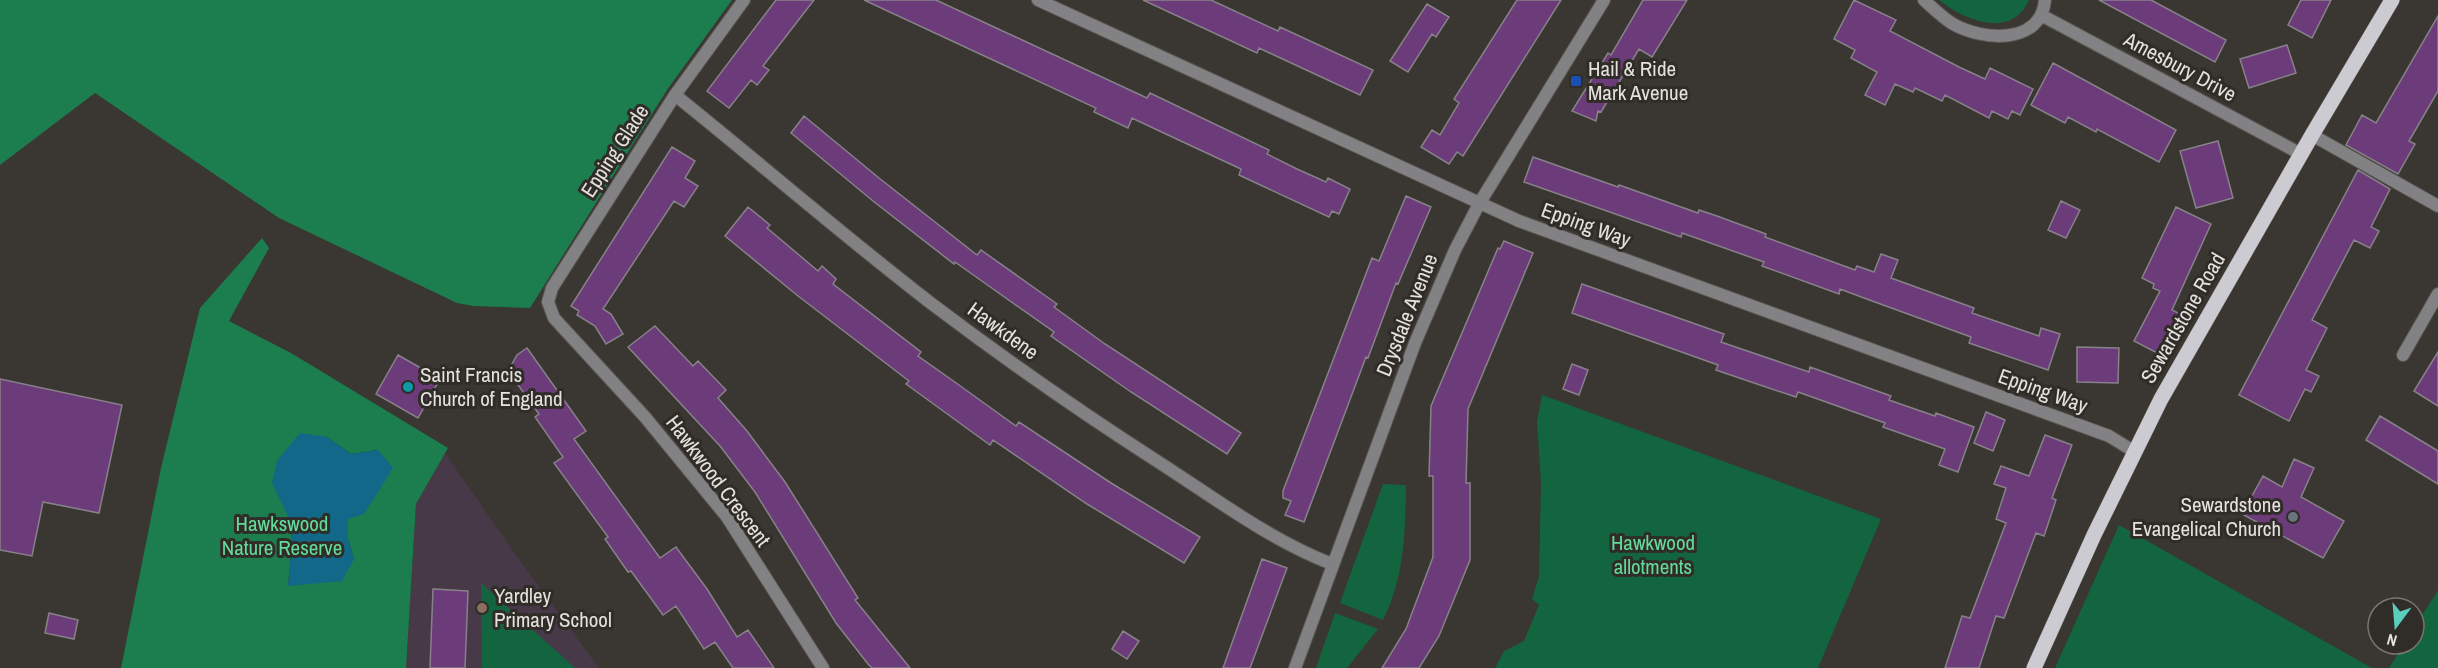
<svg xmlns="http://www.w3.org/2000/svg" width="2438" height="668" viewBox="0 0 2438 668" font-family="'Archivo Narrow',sans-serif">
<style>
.education{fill:#473947}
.green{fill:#13653f}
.forest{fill:#1c7d4f;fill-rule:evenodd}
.water{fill:#116888}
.building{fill:#6b3b7a;stroke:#878289;stroke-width:1.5}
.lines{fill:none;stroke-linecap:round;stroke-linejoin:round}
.minor-casing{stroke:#595550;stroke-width:14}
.primary-casing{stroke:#595550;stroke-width:16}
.minor{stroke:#828184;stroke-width:12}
.primary{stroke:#cccbd1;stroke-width:15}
.transit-dot{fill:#1a4fb4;stroke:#302c27;stroke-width:2}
.culture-dot{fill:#0f9aa8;stroke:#302c27;stroke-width:2}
.worship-dot{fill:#6b7280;stroke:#302c27;stroke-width:2}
.education-dot{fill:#8d6e63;stroke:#302c27;stroke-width:2}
.labels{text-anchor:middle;stroke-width:6;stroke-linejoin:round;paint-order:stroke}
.street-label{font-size:21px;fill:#e4e1de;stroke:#302c27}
.poi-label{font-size:21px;fill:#e4e1de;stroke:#302c27;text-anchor:start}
.park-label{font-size:21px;fill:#63db9a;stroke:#302c27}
</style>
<rect width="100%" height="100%" fill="#3a3631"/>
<path class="education" d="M445,453L511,548L599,668H406L416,504Z"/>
<path class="green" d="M1939,0H2029C2011,40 1964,20 1939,0Z
M1542,395L1881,519L1818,668H1495L1504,651L1524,641L1539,605L1532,599L1539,576L1541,483L1537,422Z
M1383,484L1406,485C1405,533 1405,575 1383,620L1340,603Z
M2119,525L2372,668H2055Z
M481,583L575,668H482Z
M2438,590V668H2389L2404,644H2414V628Z
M1335,613L1378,629L1347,668H1316Z"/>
<path class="forest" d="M0,0H732L667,90L530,308L473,306L457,303L279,218L95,93L0,165Z
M262,238L269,248L229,321L291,353L448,448L416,504L406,668H121L161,468L200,308ZM327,437L351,454L378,450L348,519V539L354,559L288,586L292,541L289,518Z"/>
<path class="water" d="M300,433L327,437L351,454L378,450L393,468L364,514L348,519V539L354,559L342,581L288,586L292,541L289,518L272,483L277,461Z"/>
<path class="building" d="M776,0H814L763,66L769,70L757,85L751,80L729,108L707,91Z
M864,0H936L1147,98L1150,93L1269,150L1267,154L1297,169L1326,182L1328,178L1350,189L1339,214L1332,211L1329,217L1239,175L1241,169L1168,135L1132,118L1128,128L1094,112L1096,108Z
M1143,0H1211L1278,31L1280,27L1373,70L1360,95L1259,48L1257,53Z
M1517,0H1561L1463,156L1457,152L1449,164L1421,147L1432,130L1440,135L1459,103L1454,99Z
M1643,0H1687L1652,57L1639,49L1601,112L1598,111L1596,121L1572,111L1608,53L1611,55Z
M1854,0L1896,20L1890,31L1959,67L1985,79L1990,68L2033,89L2020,115L2012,111L2008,119L1992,111L1989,118L1945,95L1942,101L1915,88L1913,92L1895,84L1885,105L1865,95L1877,72L1851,58L1855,50L1834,39Z
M2099,0H2151L2226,40L2215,62Z
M2301,0H2331L2312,38L2288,25Z
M1427,4L1449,17L1436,37L1432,34L1408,72L1390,61Z
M2438,16V91L2409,141L2415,144L2398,174L2346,145L2362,115L2376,123Z
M2287,45L2296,73L2249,88L2240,59Z
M2053,63L2176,130L2159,162L2097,129L2096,132L2068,117L2065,123L2031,105Z
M804,116L879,178L977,255L981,250L1057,304L1054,307L1105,344L1241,433L1227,454L1131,392L1051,336L1054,332L955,262L954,264L873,201L791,133Z
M2218,141L2233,198L2196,208L2180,151Z
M672,147L695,161L685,178L698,186L684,207L674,201L603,309L611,314L623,334L606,344L595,326L577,315L579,311L571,306Z
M1533,157L1618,187L1619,185L1698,213L1699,210L1717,216L1766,234L1765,237L1855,270L1857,266L1874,272L1881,254L1898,260L1891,278L1974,308L1972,313L2039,336L2041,328L2060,334L2048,370L1969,343L1971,337L1864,298L1840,289L1839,294L1762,266L1764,262L1682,233L1681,237L1524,182Z
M2358,170L2390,189L2371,227L2379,231L2370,248L2354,240L2312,320L2327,328L2306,370L2319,376L2311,392L2305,389L2289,421L2239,395Z
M1406,196L1431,207L1398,284L1396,283L1368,358L1366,357L1304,522L1285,515L1291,501L1283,498V491L1372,258L1379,261Z
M2061,201L2080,210L2066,238L2048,230Z
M748,207L770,225L767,228L818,271L822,266L836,279L833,284L921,352L918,356L952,380L1016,426L1019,422L1111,483L1200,537L1184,563L1087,504L993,440L990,445L906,384L909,381L798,296L725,236Z
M2176,207L2211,224L2172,310L2182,315L2161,355L2134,341L2160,291L2153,288L2154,284L2142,278Z
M1504,241L1533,253L1468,409L1466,483H1470V560L1439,636L1419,668H1382L1406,629L1433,557V476H1429L1431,406L1498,248L1500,249Z
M1582,284L1724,334L1721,342L1809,372L1810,367L1891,396L1889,400L1935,416L1936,413L1974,427L1958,472L1939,465L1945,449L1883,427L1885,423L1798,392L1796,397L1757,384L1716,370L1718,365L1572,313Z
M655,326L693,366L698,361L726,390L718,398L747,431L785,482L858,598L855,600L910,668H872L868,664L836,623L755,492L720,446L628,347Z
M2077,347L2119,348L2118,383L2077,382Z
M527,348L586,431L574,439L660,558L676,547L707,589L737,637L748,630L774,668H733L715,642L704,649L676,606L663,615L631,571L628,572L605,539L608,537L554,463L563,457L535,417L539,414L508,371L517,355Z
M2438,352V406L2414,391Z
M398,355L440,379L418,418L376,394Z
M1572,364L1588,370L1579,395L1563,389Z
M0,379L122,405L99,513L43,502L32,556L0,550Z
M1986,412L2005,420L1993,451L1974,443Z
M2380,416L2438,451V484L2366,440Z
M2045,435L2072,445L2052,498L2056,500L2044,536L2036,533L2004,618L1996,616L1979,668H1945L1962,616L1970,618L2006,523L1996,519L2006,488L1994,484L2001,466L2029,476Z
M2294,459L2314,468L2301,497L2344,521L2323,558L2242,514L2263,476L2282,487Z
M1262,559L1287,568L1250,668H1223Z
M433,589L468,591L465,668H430Z
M49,613L78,620L74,639L45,633Z
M1123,631L1139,641L1127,659L1112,649Z"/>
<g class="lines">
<g class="minor-casing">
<path id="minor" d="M744,0L675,95L552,288L548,302L554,318L645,417L727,517L823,668
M1038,0L1519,221L2109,436L2135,452
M1924,0C1933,8 1943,18 1953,24C1983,41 2041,45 2045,0
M2041,15L2301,154
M675,95C761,164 845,237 932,304C1006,360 1082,413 1160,463C1216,499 1270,540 1332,564
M2312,135L2438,206
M2403,355L2438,294
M1295,668L1415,343L1455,250L1479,204L1604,0"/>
</g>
<g class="primary-casing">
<path id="primary" d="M2034,668L2094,535L2161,399L2312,135L2392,0"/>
</g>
<use href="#minor" class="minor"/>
<use href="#primary" class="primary"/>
</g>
<rect class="transit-dot" x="1570" y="75" width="12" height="12" rx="3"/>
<circle class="culture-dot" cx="408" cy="387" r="6"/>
<circle class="worship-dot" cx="2293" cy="517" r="6"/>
<circle class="education-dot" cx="482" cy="608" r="6"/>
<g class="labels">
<g class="street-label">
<text transform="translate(2180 67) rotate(28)" y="7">Amesbury Drive</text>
<text transform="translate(615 151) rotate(-57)" y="7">Epping Glade</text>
<text transform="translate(1586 225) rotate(20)" y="7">Epping Way</text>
<text transform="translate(1407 315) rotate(-68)" y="7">Drysdale Avenue</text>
<text transform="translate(2183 318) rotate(-60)" y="7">Sewardstone Road</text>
<text transform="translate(1003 331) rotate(36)" y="7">Hawkdene</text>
<text transform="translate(2043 391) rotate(20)" y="7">Epping Way</text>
<text transform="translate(718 481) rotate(53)" y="7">Hawkwood Crescent</text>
</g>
<g class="poi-label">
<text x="1588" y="76">Hail &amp; Ride<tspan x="1588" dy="24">Mark Avenue</tspan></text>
<text x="420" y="382">Saint Francis<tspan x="420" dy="24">Church of England</tspan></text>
<text x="2281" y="512" text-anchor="end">Sewardstone<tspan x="2281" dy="24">Evangelical Church</tspan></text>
<text x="494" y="603">Yardley<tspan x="494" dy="24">Primary School</tspan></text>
</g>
<g class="park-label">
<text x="282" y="531">Hawkswood<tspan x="282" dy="24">Nature Reserve</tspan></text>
<text x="1653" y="550">Hawkwood<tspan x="1653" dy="24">allotments</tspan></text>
</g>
</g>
<g transform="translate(2396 626) rotate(196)"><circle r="28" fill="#302c27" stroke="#787470" stroke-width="1.5"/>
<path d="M0-4.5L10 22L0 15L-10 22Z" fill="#5acebd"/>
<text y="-9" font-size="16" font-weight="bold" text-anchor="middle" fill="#e4e1de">N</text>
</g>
</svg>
